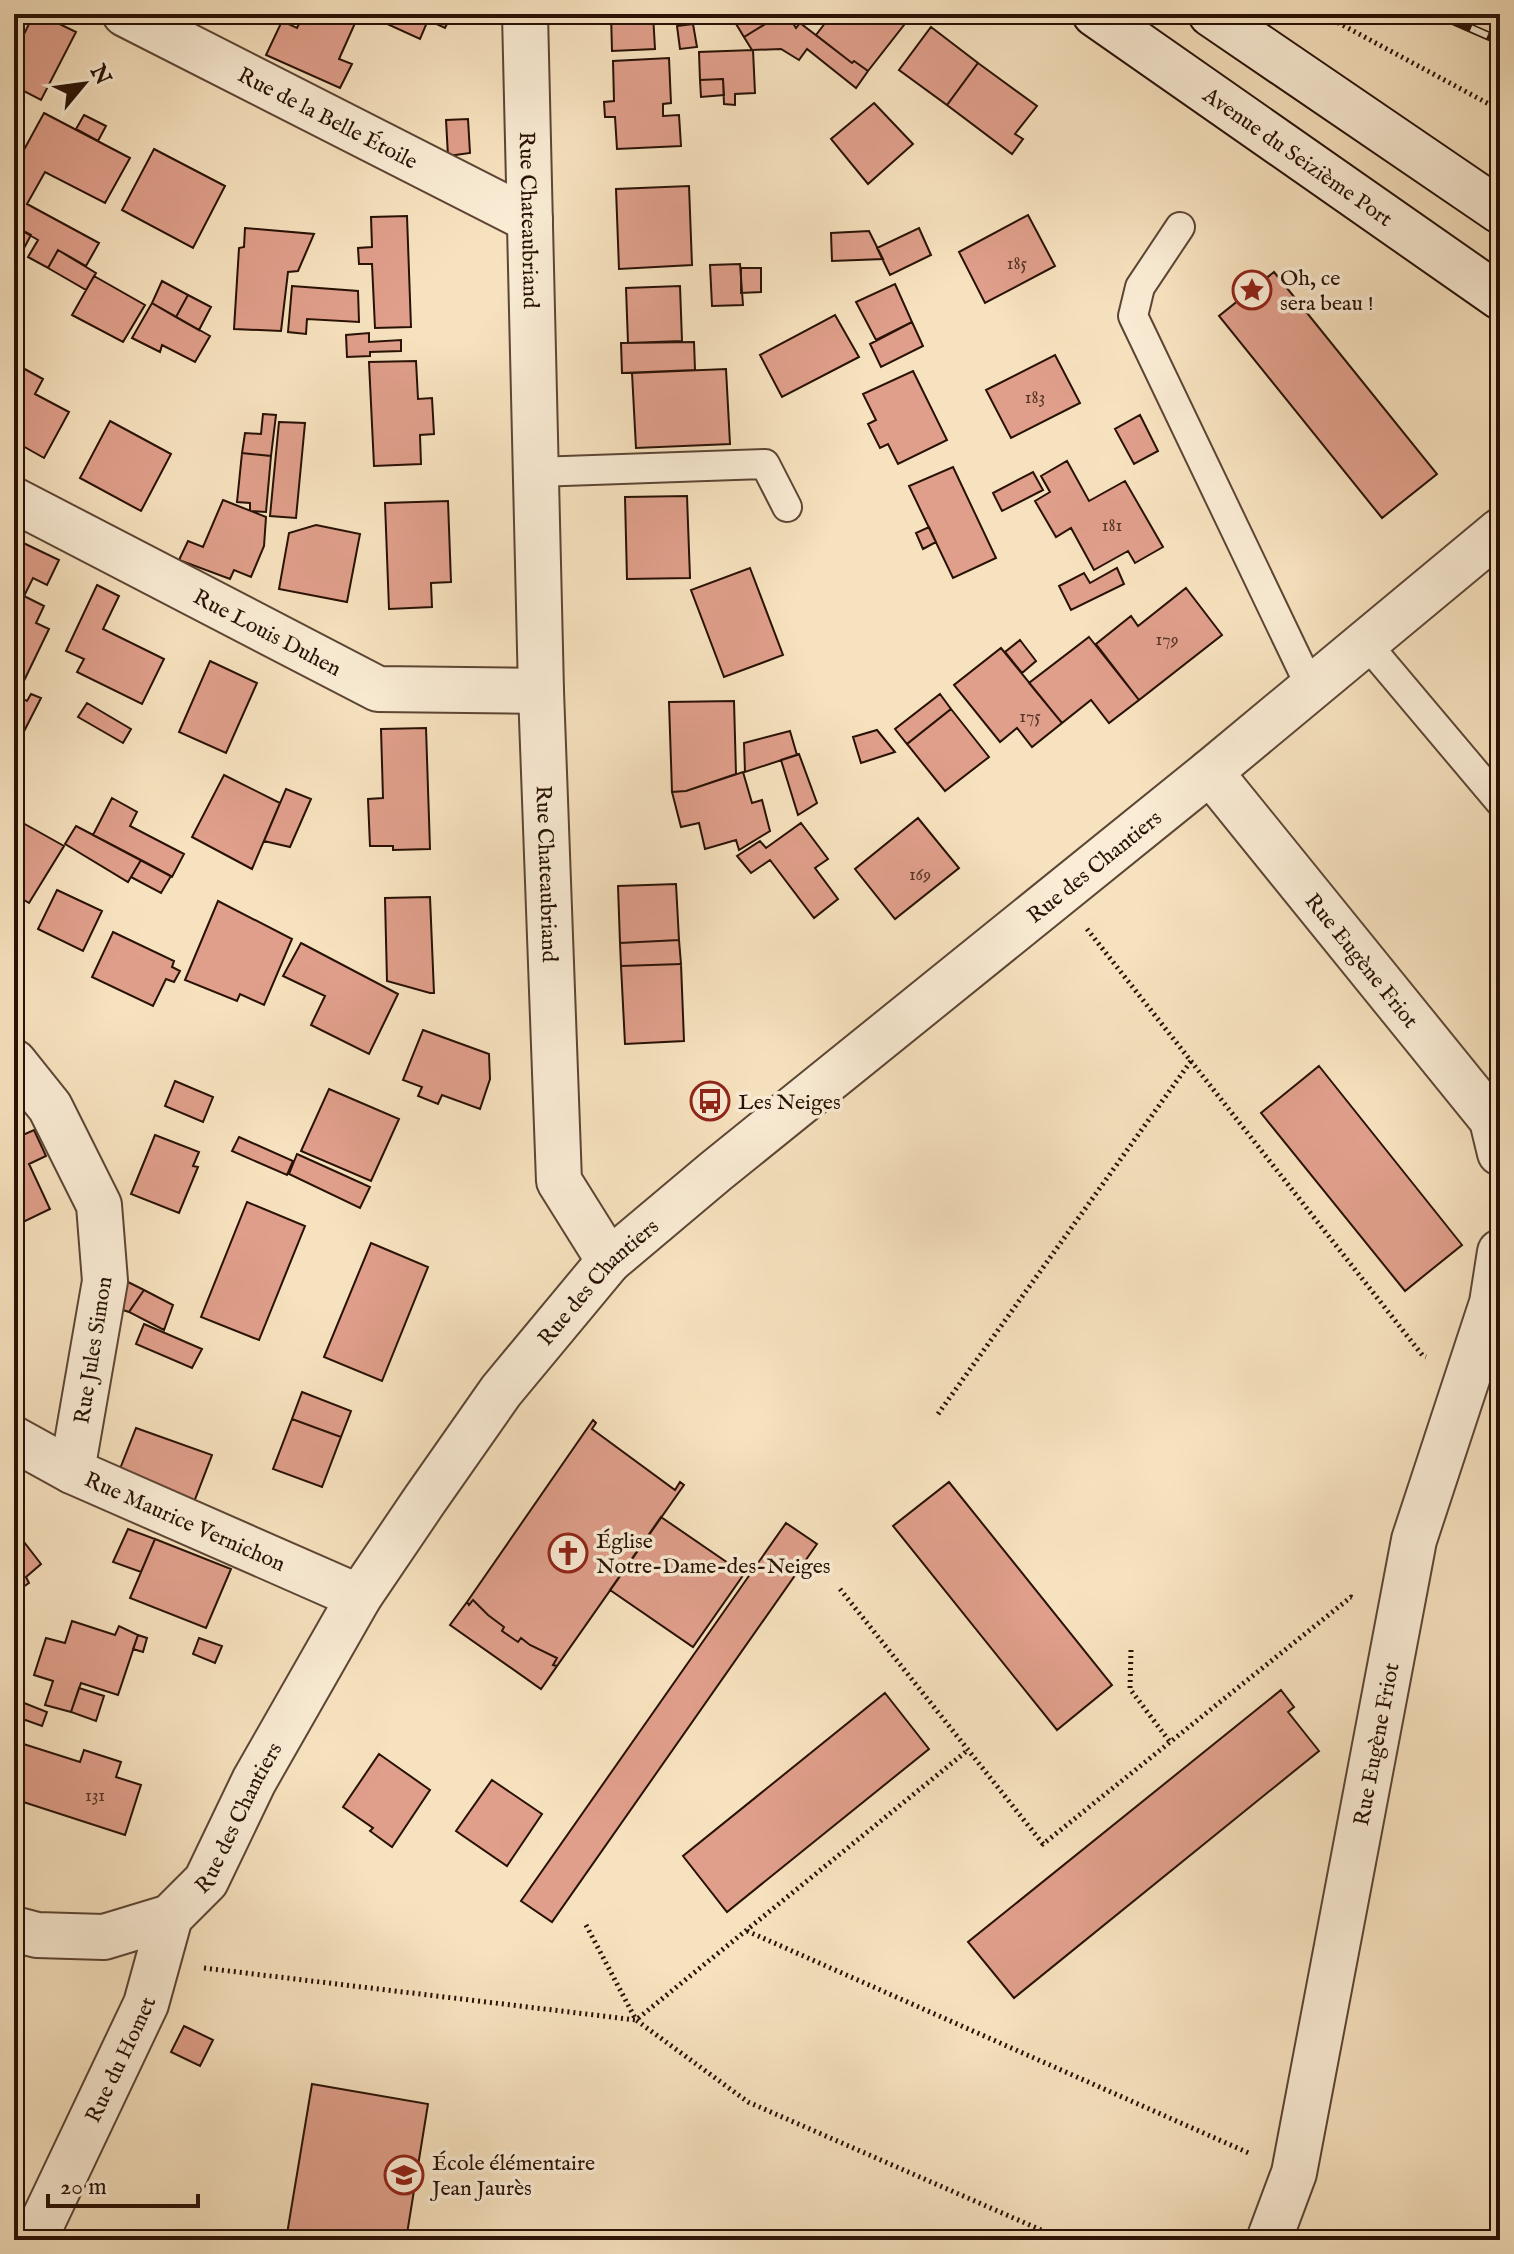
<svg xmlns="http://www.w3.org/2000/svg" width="1514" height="2254" viewBox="0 0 1514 2254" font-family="'IM FELL English',serif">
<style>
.building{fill:#e09f8b;stroke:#281105;stroke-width:2}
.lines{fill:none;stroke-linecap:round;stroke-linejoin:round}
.service-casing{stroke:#5c4534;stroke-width:32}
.minor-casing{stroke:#5c4534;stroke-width:48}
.secondary-casing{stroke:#281105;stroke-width:48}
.path{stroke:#281105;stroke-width:5;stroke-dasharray:2 4;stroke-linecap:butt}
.service{stroke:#faecd5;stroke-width:28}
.minor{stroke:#faecd5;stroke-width:44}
.secondary{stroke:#faecd5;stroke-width:44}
.rail-casing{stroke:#281105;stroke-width:9}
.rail{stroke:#faecd5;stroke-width:6;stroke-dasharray:18;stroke-linecap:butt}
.labels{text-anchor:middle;stroke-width:7;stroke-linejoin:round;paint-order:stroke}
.number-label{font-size:18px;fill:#563426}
.street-label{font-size:22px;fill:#281105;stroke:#faecd5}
.poi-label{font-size:22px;fill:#281105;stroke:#faecd5;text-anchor:start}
</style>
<rect width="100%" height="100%" fill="#f7e2bf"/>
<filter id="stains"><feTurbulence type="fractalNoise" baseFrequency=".0025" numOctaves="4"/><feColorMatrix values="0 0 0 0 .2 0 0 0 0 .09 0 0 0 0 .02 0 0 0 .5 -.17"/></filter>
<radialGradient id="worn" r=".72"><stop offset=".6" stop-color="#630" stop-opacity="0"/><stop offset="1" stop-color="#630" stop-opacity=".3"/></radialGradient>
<path class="building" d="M34,14H39L76,32L41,100L14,86V54Z
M304,14H341L356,21L339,59L352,64L340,88L266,55L282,21L297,28Z
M389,14H452L445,28L428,20L420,39L385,23Z
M611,14H653L655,49L612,51Z
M730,14H781L744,37Z
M782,14H787L796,28L800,23L852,63L854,61L868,71L856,88L807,49L799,60L781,49L752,50L744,37Z
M832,14H909L911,16L868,71L854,61L852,63L816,35Z
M693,24L697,47L680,49L677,26Z
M931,27L978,63L947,105L899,70Z
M753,50L755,93L735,94V105L724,104L723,79L700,80L699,52Z
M669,58L671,103L663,104V116L679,115L681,146L617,149L615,117H605L604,102L614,101L613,61Z
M978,63L1037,106L1015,134L1023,139L1012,154L947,105Z
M723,79L724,95L701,97L700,80Z
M874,103L913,144L868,184L831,139Z
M44,113L130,158L105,203L45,172L27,204L99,243L86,266L58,250L48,268L28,257L38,240L14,226V168Z
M84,115L106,126L98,141L76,129Z
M468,119L470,153L448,156L446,120Z
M154,149L225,186L193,248L122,210Z
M689,186L692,265L619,269L616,189Z
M1028,215L1055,266L985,303L959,252Z
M407,216L411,327L375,328L372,264H359L358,248L372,247L371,217Z
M14,226L31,235L14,267Z
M245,228L314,234L298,271L288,272L281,331L234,329L239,248L244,247Z
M919,228L931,255L890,275L877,248Z
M869,231L883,259L832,261L831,233Z
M58,250L96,273L86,290L48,268Z
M740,264L743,305L712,306L710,265Z
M741,268H761V292L741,293Z
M1274,272L1437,474L1382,518L1219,316Z
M94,276L145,305L123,342L72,315Z
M162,281L188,295L176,317L152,303Z
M895,284L912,322L876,340L856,302Z
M292,286L358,291L359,322L307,319L306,334L288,332Z
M680,286L682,341L628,343L626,288Z
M188,295L211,307L199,330L176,317Z
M152,303L210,336L195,362L162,345L160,352L132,338Z
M835,315L859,357L782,397L760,355Z
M912,322L923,346L881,367L870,344Z
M369,333V342L401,340V351L370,352V356L347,357L346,335Z
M694,342L695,370L622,373L621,343Z
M1055,355L1080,403L1011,438L986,390Z
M416,361L418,399L432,398L434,434L420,435L421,464L374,466L369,362Z
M21,367L43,379L35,394L69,412L44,458L14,441V378Z
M726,369L730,444L636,448L632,373Z
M913,371L947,440L898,464L888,444L880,448L868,424L876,420L863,394Z
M263,414L276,415L271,456L242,453L245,433L261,434Z
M1140,415L1158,451L1134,464L1115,429Z
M110,421L171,454L141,511L80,478Z
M279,422L305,423L296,518L270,516Z
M242,453L271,456L266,512L250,511V503L237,502Z
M1067,461L1089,501L1125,481L1163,547L1135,563L1128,551L1094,570L1071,528L1056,537L1035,501L1050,492L1041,476Z
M953,467L996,558L953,578L909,486Z
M1033,472L1043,490L1002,511L993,493Z
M687,496L690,578L627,579L625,497Z
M223,500L266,517L264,546L251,577L234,570L230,579L179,560L188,541L203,547Z
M448,501L451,582L431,583L432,607L389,609L385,503Z
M316,525L360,534L347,602L279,589L289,533Z
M929,527L936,542L923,549L916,533Z
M15,539L59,560L47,585L33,578L24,596L44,606L36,623L49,629L20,689L15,686L14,688Z
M750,568L783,655L724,677L691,590Z
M1117,568L1124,584L1071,610L1059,586L1084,573L1090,583Z
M97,585L119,596L103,629L164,659L142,704L77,672L84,659L66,651Z
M1186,588L1222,635L1139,700L1096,644L1131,616L1138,626Z
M1089,637L1139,700L1109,723L1091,700L1062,723L1029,683Z
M1020,640L1036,661L1022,673L1005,652Z
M1001,648L1062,723L1032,747L1017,728L1000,742L954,685Z
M210,661L257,683L226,753L179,732Z
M31,694L41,698L14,751V710L20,697L27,701Z
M940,694L951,709L907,744L895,729Z
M734,701L736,774L686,791L672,792L669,702Z
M87,703L131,729L123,743L78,717Z
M951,709L989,757L945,791L907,744Z
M426,728L430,849L393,850V846H370L368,799L383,798L381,729Z
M877,730L895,752L861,763L853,737Z
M790,731L797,755L745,772L744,743Z
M799,754L817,803L798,815L781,760Z
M743,772L752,803L762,800L770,831L739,850L736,840L705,849L699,823L681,827L672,792L686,791Z
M224,775L280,803L252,869L192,837Z
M286,789L311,799L290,847L264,841Z
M112,798L137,812L130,826L184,854L172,877L93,835Z
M14,818L64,846L29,903L14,894Z
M918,818L959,868L895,919L855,869Z
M801,823L828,859L815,868L838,899L814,918L770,860L751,873L737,856L760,841L766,848Z
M76,826L141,860L128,882L65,844Z
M141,860L171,876L161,893L131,877Z
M676,884L679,940L620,943L618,886Z
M57,890L102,911L83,951L38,929Z
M430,897L434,993H430L387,981L385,898Z
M218,901L292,939L264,1005L240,994L237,1001L185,980Z
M113,932L174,961L172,967L180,971L174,982L166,979L153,1006L92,977Z
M679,940L681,964L621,966L620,943Z
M301,943L398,994L369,1054L311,1025L325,996L283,976Z
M681,964L684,1041L625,1044L621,966Z
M423,1030L489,1054L490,1079L480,1109L442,1095L438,1104L418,1096L422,1087L403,1080Z
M1319,1066L1462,1245L1405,1291L1261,1113Z
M175,1081L213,1097L203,1122L165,1106Z
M329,1089L399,1119L371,1181L301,1151Z
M34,1130L46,1156L29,1164L50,1209L17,1225L14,1218V1142L17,1140L16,1138Z
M155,1135L199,1152L193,1166L198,1167L179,1213L131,1194Z
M239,1137L293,1161L287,1175L232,1151Z
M297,1154L370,1187L360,1208L289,1174Z
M247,1202L305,1226L259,1340L201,1317Z
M371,1243L428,1267L382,1381L324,1357Z
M126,1281L144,1290L129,1312L123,1310Z
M144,1290L173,1305L164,1330L129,1312Z
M144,1324L202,1349L192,1368L136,1344Z
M302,1392L351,1411L341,1437L292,1419Z
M292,1419L341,1437L322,1487L273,1469Z
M593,1420L596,1423L592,1429L675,1490L680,1482L684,1485L557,1666L553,1665L557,1658L530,1645L521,1638L518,1642L502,1631L504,1627L488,1615L473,1600L469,1605L467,1602Z
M136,1428L212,1455L194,1502L118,1474Z
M949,1482L1112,1685L1057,1730L893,1526Z
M661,1517L744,1574L693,1647L610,1590Z
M786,1523L817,1544L552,1922L521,1901Z
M14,1529L41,1564L26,1577L29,1583L17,1591L14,1588Z
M128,1529L155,1539L141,1572L113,1562Z
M155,1539L231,1569L206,1628L130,1598Z
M473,1600L488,1615L504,1627L502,1631L518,1642L521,1638L530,1645L557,1658L553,1665L557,1666L541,1689L450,1625L467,1602L469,1605Z
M72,1621L115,1635L119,1626L138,1635L118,1695L81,1683L71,1712L45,1705L53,1681L34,1675L46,1638L65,1643Z
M138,1635L147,1638L143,1652L133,1649Z
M199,1638L222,1646L215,1663L193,1654Z
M79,1688L104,1696L96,1721L71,1712Z
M1281,1690L1294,1707L1288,1712L1319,1751L1014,1998L968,1942Z
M885,1693L929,1749L727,1912L683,1856Z
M14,1699L47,1712L42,1726L14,1716Z
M14,1741L80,1762L84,1750L121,1762L116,1777L141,1785L125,1835L14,1799Z
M379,1754L430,1790L392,1847L370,1831L373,1828L343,1807Z
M492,1780L542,1814L507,1866L456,1831Z
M184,2026L213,2040L200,2066L171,2052Z
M312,2084L428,2104L406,2240H286Z"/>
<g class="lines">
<g class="service-casing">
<path id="service" d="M1180,227L1140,287L1133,316L1311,688
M536,472L765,464L787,507
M1366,643L1500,802"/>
</g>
<g class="minor-casing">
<g id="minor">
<path id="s1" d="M125,14L530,220"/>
<path id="s2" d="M525,14L541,691L559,1181L609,1261"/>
<path id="s3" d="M14,500L378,689L541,691"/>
<path id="s4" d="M1210,772L1492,1120L1500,1153"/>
<path d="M14,1062L50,1107L99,1205L105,1281L72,1471"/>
<path id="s5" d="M14,1439L72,1471L359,1597"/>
<path id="s6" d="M14,1929L37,1935L104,1937L170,1917L206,1881L254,1781L359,1597L424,1501L501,1391L609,1261L716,1171L1210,772L1500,531"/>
<path id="s7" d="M34,2240L146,2004L170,1917"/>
<path id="s8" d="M1269,2240L1294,2173L1414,1540L1492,1303L1500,1252"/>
</g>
</g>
<g class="secondary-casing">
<g id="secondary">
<path id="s9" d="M1095,14L1500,297"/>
<path d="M1211,14L1500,211"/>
</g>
</g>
<path class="path" d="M1322,14L1500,110
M1087,929L1423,1356L1426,1357
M938,1414L1191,1061
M840,1589L1043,1844L1351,1597L1353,1598
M1131,1650L1130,1689L1170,1742
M586,1925L636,2020L748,2102L1064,2240
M747,1931L1251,2154
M204,1968L636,2020L968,1750"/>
<use href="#service" class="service"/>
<use href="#minor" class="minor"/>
<use href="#secondary" class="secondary"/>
<g class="rail-casing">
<path id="rail" d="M1438,14L1500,41"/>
</g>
<use href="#rail" class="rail"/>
</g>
<defs>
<g id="sight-ring" transform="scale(2)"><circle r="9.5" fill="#faecd5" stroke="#8f2418" stroke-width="1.5"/><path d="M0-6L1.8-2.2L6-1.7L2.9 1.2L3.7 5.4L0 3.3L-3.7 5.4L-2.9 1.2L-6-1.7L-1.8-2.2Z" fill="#8f2418"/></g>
<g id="bus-ring" transform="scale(2)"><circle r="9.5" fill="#faecd5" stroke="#8f2418" stroke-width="1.5"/><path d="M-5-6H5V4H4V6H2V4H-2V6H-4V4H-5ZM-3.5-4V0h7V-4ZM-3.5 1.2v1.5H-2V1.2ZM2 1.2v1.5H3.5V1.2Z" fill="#8f2418"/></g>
<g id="church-ring" transform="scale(2)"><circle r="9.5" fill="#faecd5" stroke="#8f2418" stroke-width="1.5"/><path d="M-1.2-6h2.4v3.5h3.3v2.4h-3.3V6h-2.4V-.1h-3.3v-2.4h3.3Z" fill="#8f2418"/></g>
<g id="school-ring" transform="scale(2)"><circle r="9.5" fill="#faecd5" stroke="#8f2418" stroke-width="1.5"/><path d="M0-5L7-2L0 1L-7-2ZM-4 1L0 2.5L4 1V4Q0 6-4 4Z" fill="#8f2418"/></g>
</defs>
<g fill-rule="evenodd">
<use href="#sight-ring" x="1252" y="290"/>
<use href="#bus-ring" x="710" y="1101"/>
<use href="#church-ring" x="568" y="1553"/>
<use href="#school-ring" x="404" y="2175"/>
</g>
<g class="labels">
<g class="number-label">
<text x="1017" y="269">185</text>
<text x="1035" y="403">183</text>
<text x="1112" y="531">181</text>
<text x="1167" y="645">179</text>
<text x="1030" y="722">175</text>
<text x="920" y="880">169</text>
<text x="95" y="1801">131</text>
</g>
<g class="street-label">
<text dy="8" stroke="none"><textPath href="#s1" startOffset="228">Rue de la Belle Étoile</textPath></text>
<text dy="8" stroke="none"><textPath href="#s9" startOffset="248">Avenue du Seizième Port</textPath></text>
<text dy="8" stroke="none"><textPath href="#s2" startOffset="206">Rue Chateaubriand</textPath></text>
<text dy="8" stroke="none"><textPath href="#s3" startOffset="286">Rue Louis Duhen</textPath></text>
<text dy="8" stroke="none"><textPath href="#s6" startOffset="1578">Rue des Chantiers</textPath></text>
<text dy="8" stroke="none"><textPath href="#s2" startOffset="860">Rue Chateaubriand</textPath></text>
<text dy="8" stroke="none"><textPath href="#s4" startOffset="242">Rue Eugène Friot</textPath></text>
<text dy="8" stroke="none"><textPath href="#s6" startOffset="930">Rue des Chantiers</textPath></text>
<text transform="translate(92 1350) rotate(-81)" y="8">Rue Jules Simon</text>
<text dy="8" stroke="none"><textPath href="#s5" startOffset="190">Rue Maurice Vernichon</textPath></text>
<text dy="8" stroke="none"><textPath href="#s8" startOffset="508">Rue Eugène Friot</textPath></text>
<text dy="8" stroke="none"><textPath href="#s6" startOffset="282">Rue des Chantiers</textPath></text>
<text dy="8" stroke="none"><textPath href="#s7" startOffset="200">Rue du Homet</textPath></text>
</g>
<g class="poi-label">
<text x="1280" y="285">Oh, ce<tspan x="1280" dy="25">sera beau !</tspan></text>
<text x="738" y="1109">Les Neiges</text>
<text x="596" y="1548">Église<tspan x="596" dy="25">Notre-Dame-des-Neiges</tspan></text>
<text x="432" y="2170">École élémentaire<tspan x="432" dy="25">Jean Jaurès</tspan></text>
</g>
</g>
<rect width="1514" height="2254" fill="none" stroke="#f7e2bf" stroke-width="48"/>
<rect x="16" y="16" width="1482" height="2222" fill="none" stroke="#281105" stroke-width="4"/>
<rect x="24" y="24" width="1466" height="2206" fill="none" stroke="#281105" stroke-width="2"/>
<g transform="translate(84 84) rotate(61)" stroke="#faecd5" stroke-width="6" paint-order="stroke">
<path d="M0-6L14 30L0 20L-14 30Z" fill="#281105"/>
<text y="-12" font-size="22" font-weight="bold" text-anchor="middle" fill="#281105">N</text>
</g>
<path d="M48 2194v12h150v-12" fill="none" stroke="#281105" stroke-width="4"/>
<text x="60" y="2194" font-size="24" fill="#281105" stroke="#faecd5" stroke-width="6" paint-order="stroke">20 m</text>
<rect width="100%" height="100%" filter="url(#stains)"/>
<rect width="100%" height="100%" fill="url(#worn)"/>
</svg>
